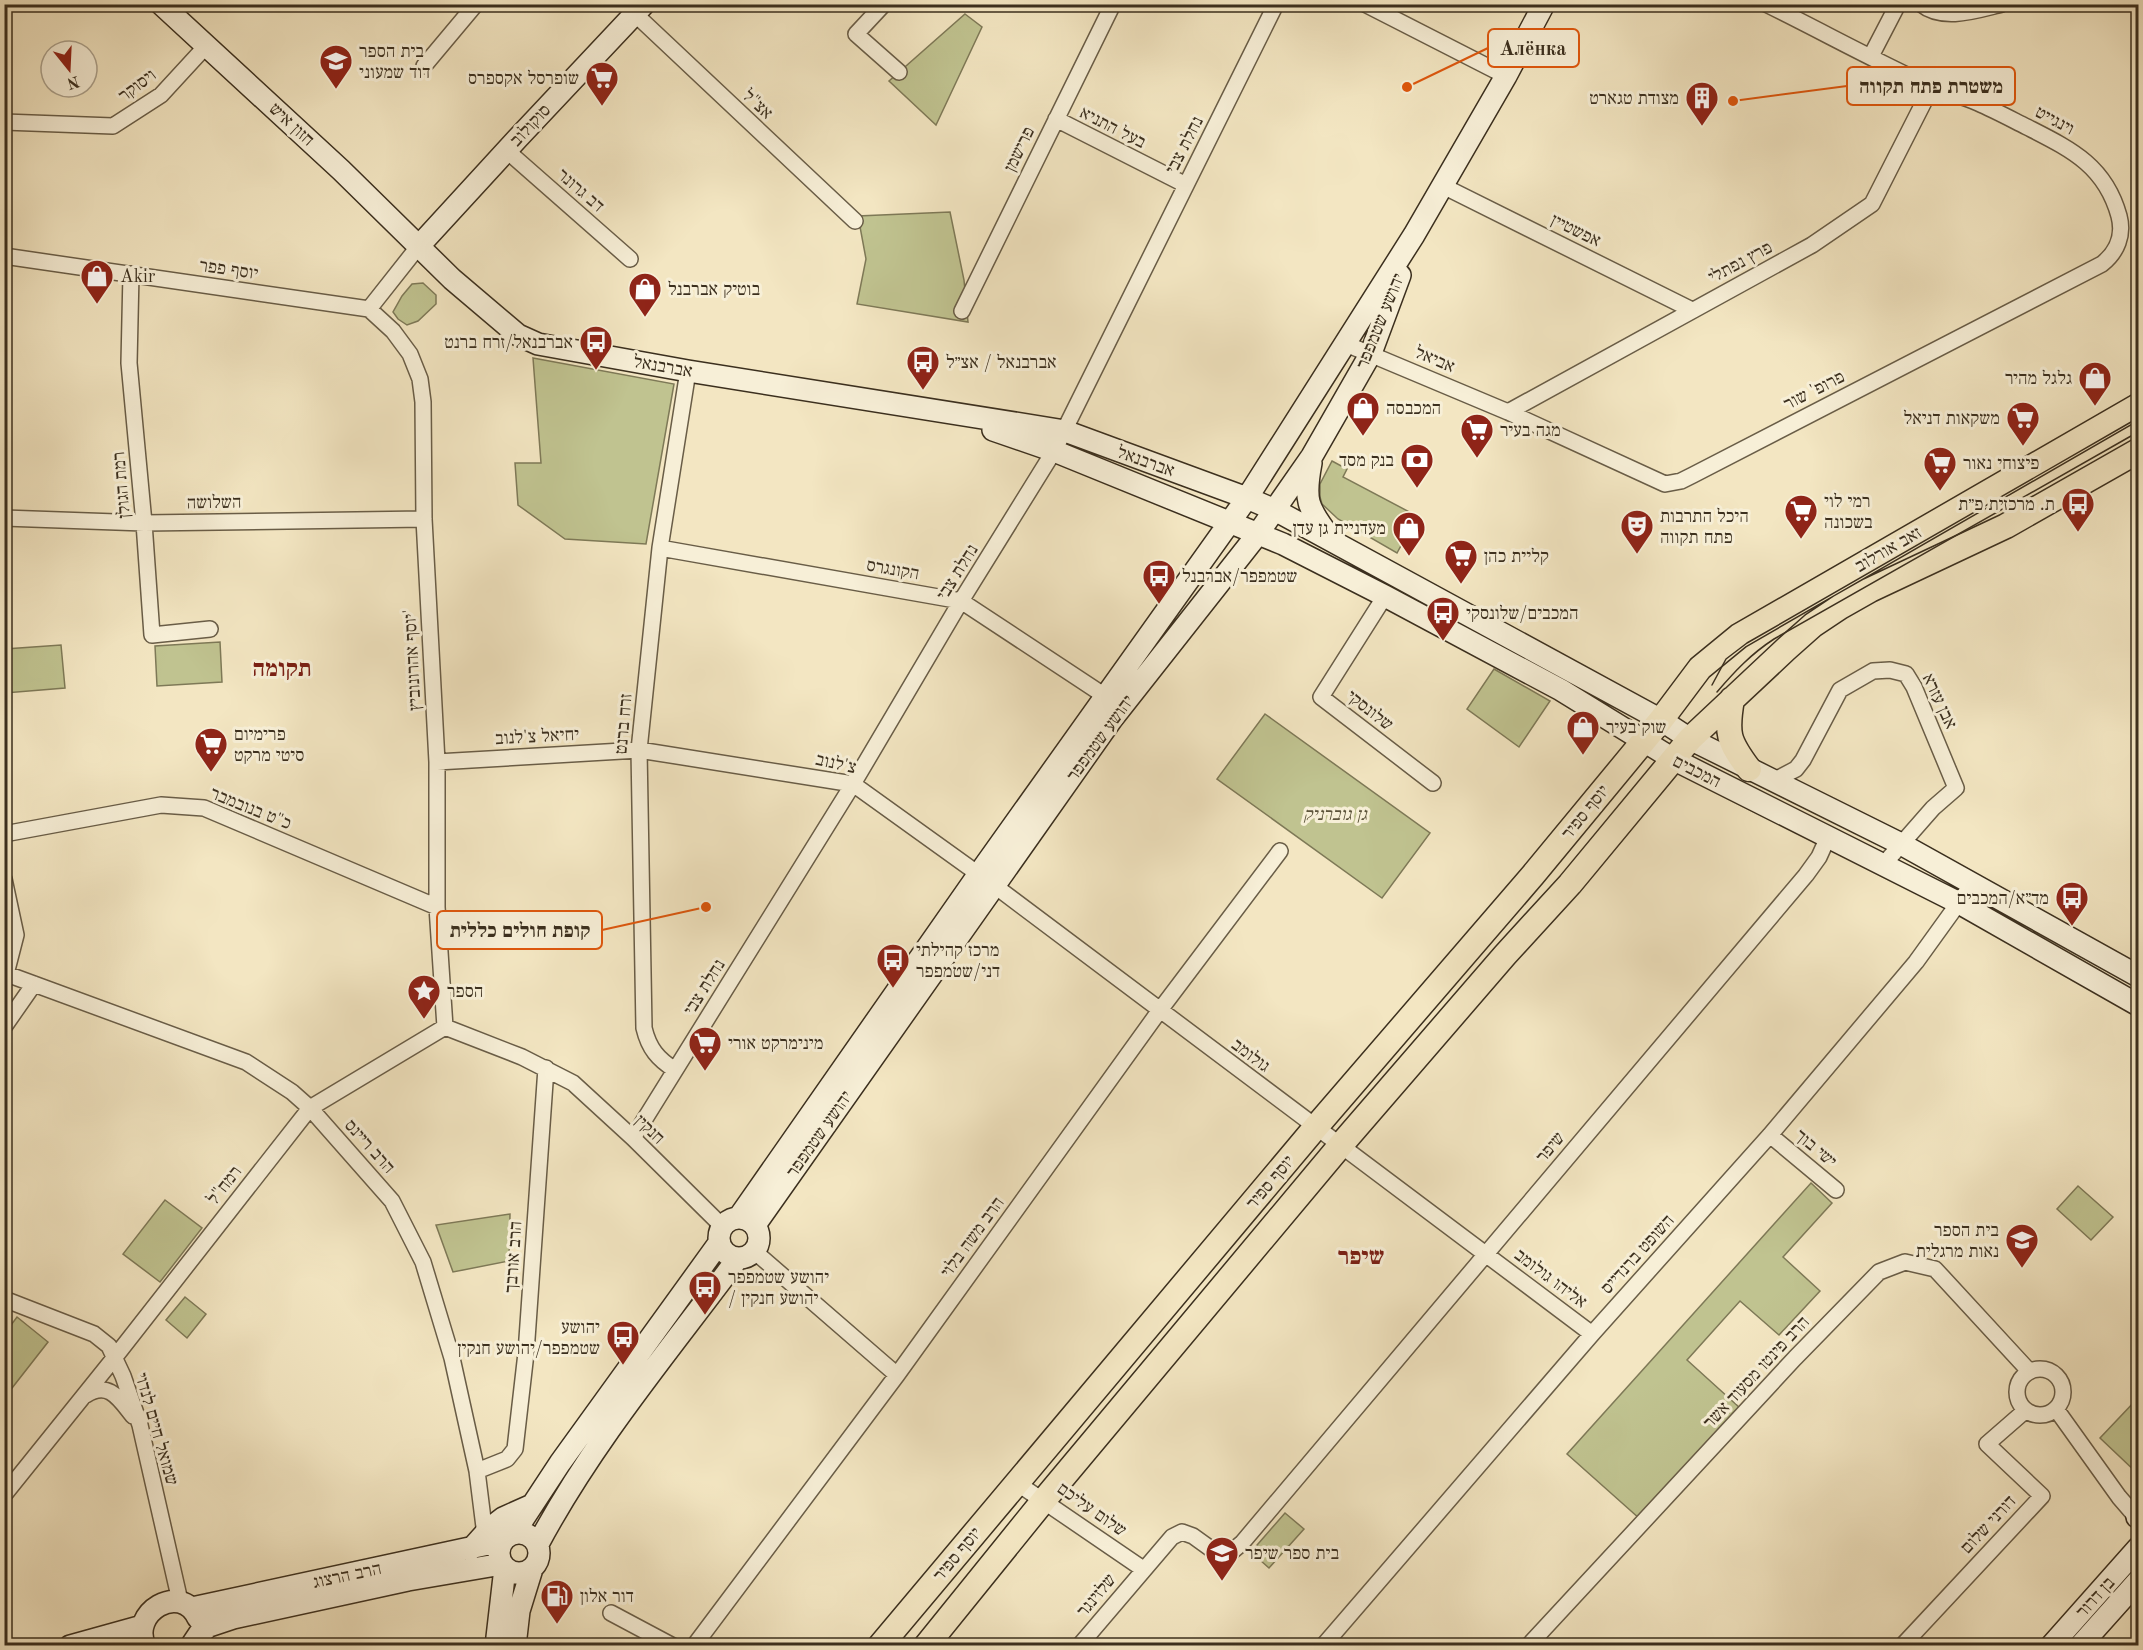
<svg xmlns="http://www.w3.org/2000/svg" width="2143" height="1650" viewBox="0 0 2143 1650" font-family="'Old Standard TT','Frank Ruhl Libre',serif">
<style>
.green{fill:#c0c390;stroke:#7e7957;stroke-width:1.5}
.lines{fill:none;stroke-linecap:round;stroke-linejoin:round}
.street-casing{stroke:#695d47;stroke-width:18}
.secondary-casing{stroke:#3b2f1e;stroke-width:24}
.primary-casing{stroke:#3b2f1e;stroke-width:27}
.street{stroke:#f7efd7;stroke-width:15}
.secondary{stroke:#f7efd7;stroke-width:21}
.primary{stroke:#f3e6c2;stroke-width:24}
.tram{stroke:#3b2f1e;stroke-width:1.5}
.labels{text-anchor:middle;stroke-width:6;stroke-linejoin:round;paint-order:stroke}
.poi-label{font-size:18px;fill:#3b2f1e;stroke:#f7efd7;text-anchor:start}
.street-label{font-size:18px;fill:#3b2f1e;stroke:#f7efd7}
.park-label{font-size:18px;font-style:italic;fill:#5c543a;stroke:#f7efd7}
.district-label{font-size:24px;font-weight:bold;fill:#7a1f14;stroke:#f7efd7}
.leader{fill:none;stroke:#df570d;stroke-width:2}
.callout-dot{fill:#df570d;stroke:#f7efd7;stroke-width:2}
.callout{fill:#f7efd7;stroke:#df570d;stroke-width:2}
.callout-label{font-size:20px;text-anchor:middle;font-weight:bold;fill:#3b2f1e}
</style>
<rect width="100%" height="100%" fill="#f3e6c2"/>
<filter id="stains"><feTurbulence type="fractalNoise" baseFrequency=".00333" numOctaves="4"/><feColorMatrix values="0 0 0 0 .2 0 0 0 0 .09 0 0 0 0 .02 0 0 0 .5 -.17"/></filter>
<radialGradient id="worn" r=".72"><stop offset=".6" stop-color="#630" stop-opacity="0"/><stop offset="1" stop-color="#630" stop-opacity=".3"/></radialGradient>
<path class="green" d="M965,14L982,27L936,125L889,81Z
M950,212L964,280L968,322L857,304L866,259L858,216Z
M423,283L436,295V304L418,321L407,325L398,319L393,312L402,296L412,284Z
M533,358L674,384L646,544L565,539L518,505L515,463H541Z
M1332,461L1347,469L1343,477L1417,516L1397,553L1338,519L1322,504L1320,497V484Z
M220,642L222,682L157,686L155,646Z
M61,645L65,688L5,693V649Z
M1494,669L1550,701L1519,747L1467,709Z
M1265,714L1430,833L1382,898L1217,779Z
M1811,1183L1832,1203L1783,1257L1820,1291L1779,1335L1740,1301L1687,1360L1740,1408L1640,1519L1567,1454Z
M2078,1186L2113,1217L2091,1240L2057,1209Z
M165,1200L202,1228L160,1282L123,1254Z
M510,1214L509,1261L453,1272L436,1225Z
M185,1297L206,1314L187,1338L166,1320Z
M17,1317L48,1342L5,1397V1333Z
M2138,1398V1474L2100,1438Z
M1285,1513L1304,1529L1269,1568L1251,1552Z"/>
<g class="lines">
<g class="street-casing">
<path id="street" d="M884,4L856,34L899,72
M1365,4L1506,76
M1921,4C1943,22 1977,10 2002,4
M635,14L855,221
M1871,56L1898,4
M424,66L476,4
M1056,119L1186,185
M4,122L113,126L161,95L207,45
M506,150L630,259
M1443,186L1692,310
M4,256L369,309L418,247
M131,274L129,363L144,523L152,635L210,629
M369,309L393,331L410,354L420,379L423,402L424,519L437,762V907L445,1027
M962,311L1113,4
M1346,344L1508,412L1665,484L1681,481L1693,475L2102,264C2117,252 2124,235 2119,216C2105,165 2070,149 2027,127C2011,119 1994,110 1978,103C1962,96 1945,92 1930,86C1875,61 1821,31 1766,4
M1508,412L1812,245L1872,204L1932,86
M4,518L144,523L424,519
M660,548L961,601L1105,696L1108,706
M1385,596L1321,697L1433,783
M437,762L639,750L853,784L995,886L1592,1334
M1773,781L1796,769L1803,760L1840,690L1873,671L1890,670L1906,674L1914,687L1956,788L1933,808L1883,865
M4,834L161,805L204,808L437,907
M4,879L16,935L6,974
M4,973L246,1062L292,1092L310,1108L392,1201L423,1262L452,1358L477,1471L485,1535
M4,1027L34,984
M675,1070C658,1059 649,1049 644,1028L639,750L660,548L688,371
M1770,1135L1836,1190
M633,1138L853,784L961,601L1054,451L1276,4
M754,1251L897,1375
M4,1299L94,1334L109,1346L123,1376L140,1425L180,1601
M2017 1392a23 23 0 1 1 46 0a23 23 0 1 1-46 0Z
M86,1395C109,1380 120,1400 133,1416
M2056,1409L2119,1497L2138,1519
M477,1471L507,1459L515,1449L526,1353L546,1068
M1017,1483L1143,1569
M4,1495L115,1357L310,1108L445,1027L522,1057L573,1083L633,1138L722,1226
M611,1613L673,1646
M694,1646L897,1375L1160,1010L1280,851
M1079,1646L1172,1537L1182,1532L1193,1536L1218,1554L1230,1553L1242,1543L1806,875L1819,857L1828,837
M1323,1646L1592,1334L1770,1135L1916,962L1973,883
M1528,1646L1795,1358L1879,1272L1905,1262L1935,1269L2029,1371
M1902,1646L2042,1496L1987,1444L2026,1410"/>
</g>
<g class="secondary-casing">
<path id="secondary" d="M161,4L341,170L452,279L518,335L538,344L688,371L1065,431L1247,498L1275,510L1661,720L1690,739L1901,844L2138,976
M418,247L517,139L644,4
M993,430L1054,451L1283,544L1385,596L1561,690L1673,759L1959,903L2138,1005
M1311,463C1304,500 1307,507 1329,536
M739,1217L978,875L1247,498L1414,235L1506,76L1544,4
M719 1238a20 20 0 1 1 40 0a20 20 0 1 1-40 0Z
M755,1225L1112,719L1257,535L1312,456L1371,353L1400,275
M2137,1517H2138
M499 1553a20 20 0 1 1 40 0a20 20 0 1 1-40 0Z
M514,1533L560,1463L719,1243
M538,1544C593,1441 669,1351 738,1258
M471,1549L490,1528L503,1518L532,1505
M192,1608L502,1541
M70,1646L142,1626
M145,1646C129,1613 180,1581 198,1618
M191,1646L199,1634L209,1626L233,1618L408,1580L502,1564
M496,1646L505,1568
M515,1646L519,1611L532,1569
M2051,1646L2138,1548
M2080,1646L2138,1581"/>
</g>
<g class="primary-casing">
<path id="primary" d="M1732,699C1726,734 1728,741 1749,769
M880,1646L1315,1128L1533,875L1661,720L1700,668L1739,636L2138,406
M926,1646L1044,1500L1340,1146L1505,955L1570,884L1690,739L1786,649L1813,625L1840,607L1870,590L2006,526L2138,451"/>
</g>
<use href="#street" class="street"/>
<use href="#secondary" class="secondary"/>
<use href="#primary" class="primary"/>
<path class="tram" d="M1712,685L1726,659L1747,643L2138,418
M1717,692C1735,671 1751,654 1774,639L2138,432"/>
</g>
<defs>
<g id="school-pin" transform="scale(1.725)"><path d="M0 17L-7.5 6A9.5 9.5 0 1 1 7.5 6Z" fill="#8f2418" stroke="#f7efd7"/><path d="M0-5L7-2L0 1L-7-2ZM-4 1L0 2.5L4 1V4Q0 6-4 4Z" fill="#fff"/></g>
<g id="supermarket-pin" transform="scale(1.725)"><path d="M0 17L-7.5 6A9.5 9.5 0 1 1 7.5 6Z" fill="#8f2418" stroke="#f7efd7"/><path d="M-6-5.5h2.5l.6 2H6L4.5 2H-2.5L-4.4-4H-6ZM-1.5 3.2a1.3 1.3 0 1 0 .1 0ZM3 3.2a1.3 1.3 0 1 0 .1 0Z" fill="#fff"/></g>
<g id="building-pin" transform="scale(1.725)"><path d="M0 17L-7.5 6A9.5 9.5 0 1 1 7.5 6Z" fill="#8f2418" stroke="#f7efd7"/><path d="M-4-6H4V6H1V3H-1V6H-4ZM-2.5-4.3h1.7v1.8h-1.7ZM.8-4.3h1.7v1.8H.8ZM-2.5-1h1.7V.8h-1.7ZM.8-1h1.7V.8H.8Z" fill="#fff"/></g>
<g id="shop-pin" transform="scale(1.725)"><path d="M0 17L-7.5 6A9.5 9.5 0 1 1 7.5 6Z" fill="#8f2418" stroke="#f7efd7"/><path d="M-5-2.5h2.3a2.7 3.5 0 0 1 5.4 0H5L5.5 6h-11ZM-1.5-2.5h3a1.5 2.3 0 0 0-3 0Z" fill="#fff"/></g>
<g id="bus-pin" transform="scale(1.725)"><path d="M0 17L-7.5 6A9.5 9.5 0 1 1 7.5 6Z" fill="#8f2418" stroke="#f7efd7"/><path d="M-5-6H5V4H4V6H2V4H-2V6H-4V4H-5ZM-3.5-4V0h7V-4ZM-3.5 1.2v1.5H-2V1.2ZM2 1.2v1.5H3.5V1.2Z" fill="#fff"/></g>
<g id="bank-pin" transform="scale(1.725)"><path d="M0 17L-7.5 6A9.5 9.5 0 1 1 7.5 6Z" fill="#8f2418" stroke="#f7efd7"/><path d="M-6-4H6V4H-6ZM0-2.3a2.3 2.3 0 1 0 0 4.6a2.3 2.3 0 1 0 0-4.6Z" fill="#fff"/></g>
<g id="theatre-pin" transform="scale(1.725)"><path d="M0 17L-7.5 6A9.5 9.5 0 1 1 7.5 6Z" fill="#8f2418" stroke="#f7efd7"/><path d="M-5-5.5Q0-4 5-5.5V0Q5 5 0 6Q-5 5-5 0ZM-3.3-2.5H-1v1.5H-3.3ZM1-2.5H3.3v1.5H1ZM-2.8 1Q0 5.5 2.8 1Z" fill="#fff"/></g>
<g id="sight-pin" transform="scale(1.725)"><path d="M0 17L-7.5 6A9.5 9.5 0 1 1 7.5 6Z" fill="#8f2418" stroke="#f7efd7"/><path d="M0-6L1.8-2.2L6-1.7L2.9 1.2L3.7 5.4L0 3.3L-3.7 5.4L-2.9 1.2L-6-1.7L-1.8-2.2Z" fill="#fff"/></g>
<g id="fuel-pin" transform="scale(1.725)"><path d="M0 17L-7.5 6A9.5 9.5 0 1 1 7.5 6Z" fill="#8f2418" stroke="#f7efd7"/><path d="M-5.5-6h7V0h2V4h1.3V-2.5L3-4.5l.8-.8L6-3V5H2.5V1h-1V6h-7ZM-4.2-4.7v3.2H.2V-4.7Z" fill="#fff"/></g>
</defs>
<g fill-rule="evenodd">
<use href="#school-pin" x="336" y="61"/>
<use href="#supermarket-pin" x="602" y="78"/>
<use href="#building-pin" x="1702" y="98"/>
<use href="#shop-pin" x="97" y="276"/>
<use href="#shop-pin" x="645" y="289"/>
<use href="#bus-pin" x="596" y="342"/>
<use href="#bus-pin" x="923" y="362"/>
<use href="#shop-pin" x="2095" y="378"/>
<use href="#shop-pin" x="1363" y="408"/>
<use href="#supermarket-pin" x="2023" y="418"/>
<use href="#supermarket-pin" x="1477" y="430"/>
<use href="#bank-pin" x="1417" y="460"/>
<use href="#supermarket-pin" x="1940" y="463"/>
<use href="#bus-pin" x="2078" y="504"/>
<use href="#supermarket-pin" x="1801" y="511"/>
<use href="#theatre-pin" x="1637" y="526"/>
<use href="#shop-pin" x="1409" y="528"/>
<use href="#supermarket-pin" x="1461" y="556"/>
<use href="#bus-pin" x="1159" y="576"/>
<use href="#bus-pin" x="1443" y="613"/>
<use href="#shop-pin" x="1583" y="727"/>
<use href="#supermarket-pin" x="211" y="744"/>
<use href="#bus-pin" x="2072" y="898"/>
<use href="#bus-pin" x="893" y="960"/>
<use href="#sight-pin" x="424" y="991"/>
<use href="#supermarket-pin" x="705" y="1043"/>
<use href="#school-pin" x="2022" y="1240"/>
<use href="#bus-pin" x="705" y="1287"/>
<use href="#bus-pin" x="623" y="1337"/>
<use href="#school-pin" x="1222" y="1553"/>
<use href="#fuel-pin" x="557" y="1596"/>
</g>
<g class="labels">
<g class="poi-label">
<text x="359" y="57">בית הספר<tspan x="359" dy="21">דוד שמעוני</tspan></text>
<text x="579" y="84" text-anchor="end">שופרסל אקספרס</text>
<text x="1679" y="104" text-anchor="end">מצודת טגארט</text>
<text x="120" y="282">Akir</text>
<text x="668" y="295">בוטיק אברבנל</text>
<text x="573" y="348" text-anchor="end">אברבנאל/זרח ברנט</text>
<text x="946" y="368">אברבנאל / אצ״ל</text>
<text x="2072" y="384" text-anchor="end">גלגל מהיר</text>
<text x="1386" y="414">המכבסה</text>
<text x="2000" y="424" text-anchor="end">משקאות דניאל</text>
<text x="1500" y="436">מגה בעיר</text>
<text x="1394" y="466" text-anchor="end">בנק מסד</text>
<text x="1963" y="469">פיצוחי נאור</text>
<text x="1824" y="507">רמי לוי<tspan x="1824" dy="21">בשכונה</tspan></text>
<text x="2055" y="510" text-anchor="end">ת. מרכזית פ״ת</text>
<text x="1660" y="522">היכל התרבות<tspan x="1660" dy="21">פתח תקווה</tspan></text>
<text x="1386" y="534" text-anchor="end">מעדניית גן עדן</text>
<text x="1484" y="562">קליית כהן</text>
<text x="1182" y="582">שטמפפר/אברבנל</text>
<text x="1466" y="619">המכבים/שלונסקי</text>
<text x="1606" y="733">שוק בעיר</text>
<text x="234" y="740">פרימיום<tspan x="234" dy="21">סיטי מרקט</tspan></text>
<text x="2049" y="904" text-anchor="end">מד״א/המכבים</text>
<text x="916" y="956">מרכז קהילתי<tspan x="916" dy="21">דני/שטמפפר</tspan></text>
<text x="447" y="997">הספר</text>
<text x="728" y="1049">מינימרקט אורי</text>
<text x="1999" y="1236" text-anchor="end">בית הספר<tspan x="1999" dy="21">נאות מרגלית</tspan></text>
<text x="728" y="1283">יהושע שטמפפר<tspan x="728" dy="21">/ יהושע חנקין</tspan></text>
<text x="600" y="1333" text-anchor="end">יהושע<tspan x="600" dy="21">שטמפפר/יהושע חנקין</tspan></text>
<text x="1245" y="1559">בית ספר שיפר</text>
<text x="580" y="1602">דור אלון</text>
</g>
<g class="street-label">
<text transform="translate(137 85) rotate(-37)" y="6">ויסוקר</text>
<text transform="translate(758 104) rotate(43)" y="6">אצ"ל</text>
<text transform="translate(2055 120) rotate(28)" y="6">וינגייט</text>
<text transform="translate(292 124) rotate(43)" y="6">חזון איש</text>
<text transform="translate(530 125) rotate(-47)" y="6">סוקולוב</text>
<text transform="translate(1113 127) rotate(27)" y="6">בעל התניא</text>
<text transform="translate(1184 145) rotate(-63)" y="6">נחלת צבי</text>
<text transform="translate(1019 149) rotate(-64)" y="6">פרישמן</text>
<text transform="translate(581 190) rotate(41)" y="6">דב גרונר</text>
<text transform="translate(1576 230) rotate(26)" y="6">אפשטיין</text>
<text transform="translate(1740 262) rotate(-28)" y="6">פרץ נפתלי</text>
<text transform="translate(229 269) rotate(8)" y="6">יוסף פפר</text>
<text transform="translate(1380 321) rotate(-68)" y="6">יהושע שטמפפר</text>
<text transform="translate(1435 359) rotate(23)" y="6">אביאל</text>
<text transform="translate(663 366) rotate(10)" y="6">אברבנאל</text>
<text transform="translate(1814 390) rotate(-27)" y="6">פרופ' שור</text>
<text transform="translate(1146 461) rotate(20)" y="6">אברבנאל</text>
<text transform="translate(121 485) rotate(-95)" y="6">רמת הגולן</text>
<text transform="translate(214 502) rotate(-1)" y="6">השלושה</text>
<text transform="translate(1888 549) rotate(-30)" y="6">זאב אורלוב</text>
<text transform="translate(893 569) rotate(10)" y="6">הקונגרס</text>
<text transform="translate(957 572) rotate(-58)" y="6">נחלת צבי</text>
<text transform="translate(412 660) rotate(-93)" y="6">יוסף אהרונוביץ'</text>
<text transform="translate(1940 701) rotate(65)" y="6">אבן עזרא</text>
<text transform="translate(1370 710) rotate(38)" y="6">שלונסקי</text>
<text transform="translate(623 724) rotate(-85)" y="6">זרח ברנט</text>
<text transform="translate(537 736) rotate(-3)" y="6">יחיאל צ'לנוב</text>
<text transform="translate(1100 738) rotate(-54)" y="6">יהושע שטמפפר</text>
<text transform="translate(836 763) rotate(13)" y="6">צ'לנוב</text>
<text transform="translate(1697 771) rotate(27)" y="6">המכבים</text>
<text transform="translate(251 808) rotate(22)" y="6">כ"ט בנובמבר</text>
<text transform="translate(1585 812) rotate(-51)" y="6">יוסף ספיר</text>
<text transform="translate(704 987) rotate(-58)" y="6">נחלת צבי</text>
<text transform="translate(1251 1055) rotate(37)" y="6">גולומב</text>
<text transform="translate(650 1129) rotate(44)" y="6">חנקין</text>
<text transform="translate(819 1134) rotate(-55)" y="6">יהושע שטמפפר</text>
<text transform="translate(370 1146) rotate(48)" y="6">הרב ריינס</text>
<text transform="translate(1550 1147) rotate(-50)" y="6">שיפר</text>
<text transform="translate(1816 1148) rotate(40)" y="6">ישי בוך</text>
<text transform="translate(1270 1182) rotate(-50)" y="6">יוסף ספיר</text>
<text transform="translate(224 1185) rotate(-52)" y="6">רמח"ל</text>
<text transform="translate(972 1237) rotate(-54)" y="6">הרב משה בלוי</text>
<text transform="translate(1637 1254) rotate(-48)" y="6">השופט ברנדייס</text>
<text transform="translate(513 1257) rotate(-86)" y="6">הרב אורבך</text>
<text transform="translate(1551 1278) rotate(37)" y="6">אליהו גולומב</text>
<text transform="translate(1756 1372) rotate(-47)" y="6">הרב פינטו מסעוד אשר</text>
<text transform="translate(157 1429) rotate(74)" y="6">שמואל חיים לנדוי</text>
<text transform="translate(1092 1509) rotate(35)" y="6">שלום עליכם</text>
<text transform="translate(1988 1524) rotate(-47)" y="6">דורני שלום</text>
<text transform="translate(957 1554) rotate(-50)" y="6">יוסף ספיר</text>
<text transform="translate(347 1575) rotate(-12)" y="6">הרב הרצוג</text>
<text transform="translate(1096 1595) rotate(-50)" y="6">שלזינגר</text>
<text transform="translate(2095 1597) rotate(-48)" y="6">בן דרור</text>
</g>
<g class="park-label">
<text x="1335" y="820">גן גוברניק</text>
</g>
<g class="district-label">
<text x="282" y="676">תקומה</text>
<text x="1361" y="1264">שיפר</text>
</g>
</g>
<path class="leader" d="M1407 87L1488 48M1733 101L1847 86M706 907L602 930"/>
<g class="callout-dot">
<circle cx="1407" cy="87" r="6"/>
<circle cx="1733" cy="101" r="6"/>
<circle cx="706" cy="907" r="6"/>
</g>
<g class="callout">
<rect x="1488" y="29" width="91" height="38" rx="6"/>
<rect x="1847" y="67" width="168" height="38" rx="6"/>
<rect x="437" y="911" width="165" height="38" rx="6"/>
</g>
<g class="callout-label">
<text x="1533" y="55">Алёнка</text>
<text x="1931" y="93">משטרת פתח תקווה</text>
<text x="520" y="937">קופת חולים כללית</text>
</g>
<rect width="2143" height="1650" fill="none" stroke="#f3e6c2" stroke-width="24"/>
<rect x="6" y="6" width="2131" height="1638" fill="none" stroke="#3b2f1e" stroke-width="3"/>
<rect x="12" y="12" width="2119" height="1626" fill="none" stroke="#3b2f1e" stroke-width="1.5"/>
<g transform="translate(69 69) rotate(162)"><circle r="28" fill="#f7efd7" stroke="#aca28d" stroke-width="1.5"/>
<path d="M0-4.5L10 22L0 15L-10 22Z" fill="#8f2418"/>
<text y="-9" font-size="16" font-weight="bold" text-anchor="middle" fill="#3b2f1e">N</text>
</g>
<rect width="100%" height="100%" filter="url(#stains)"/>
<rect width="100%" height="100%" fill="url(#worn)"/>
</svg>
